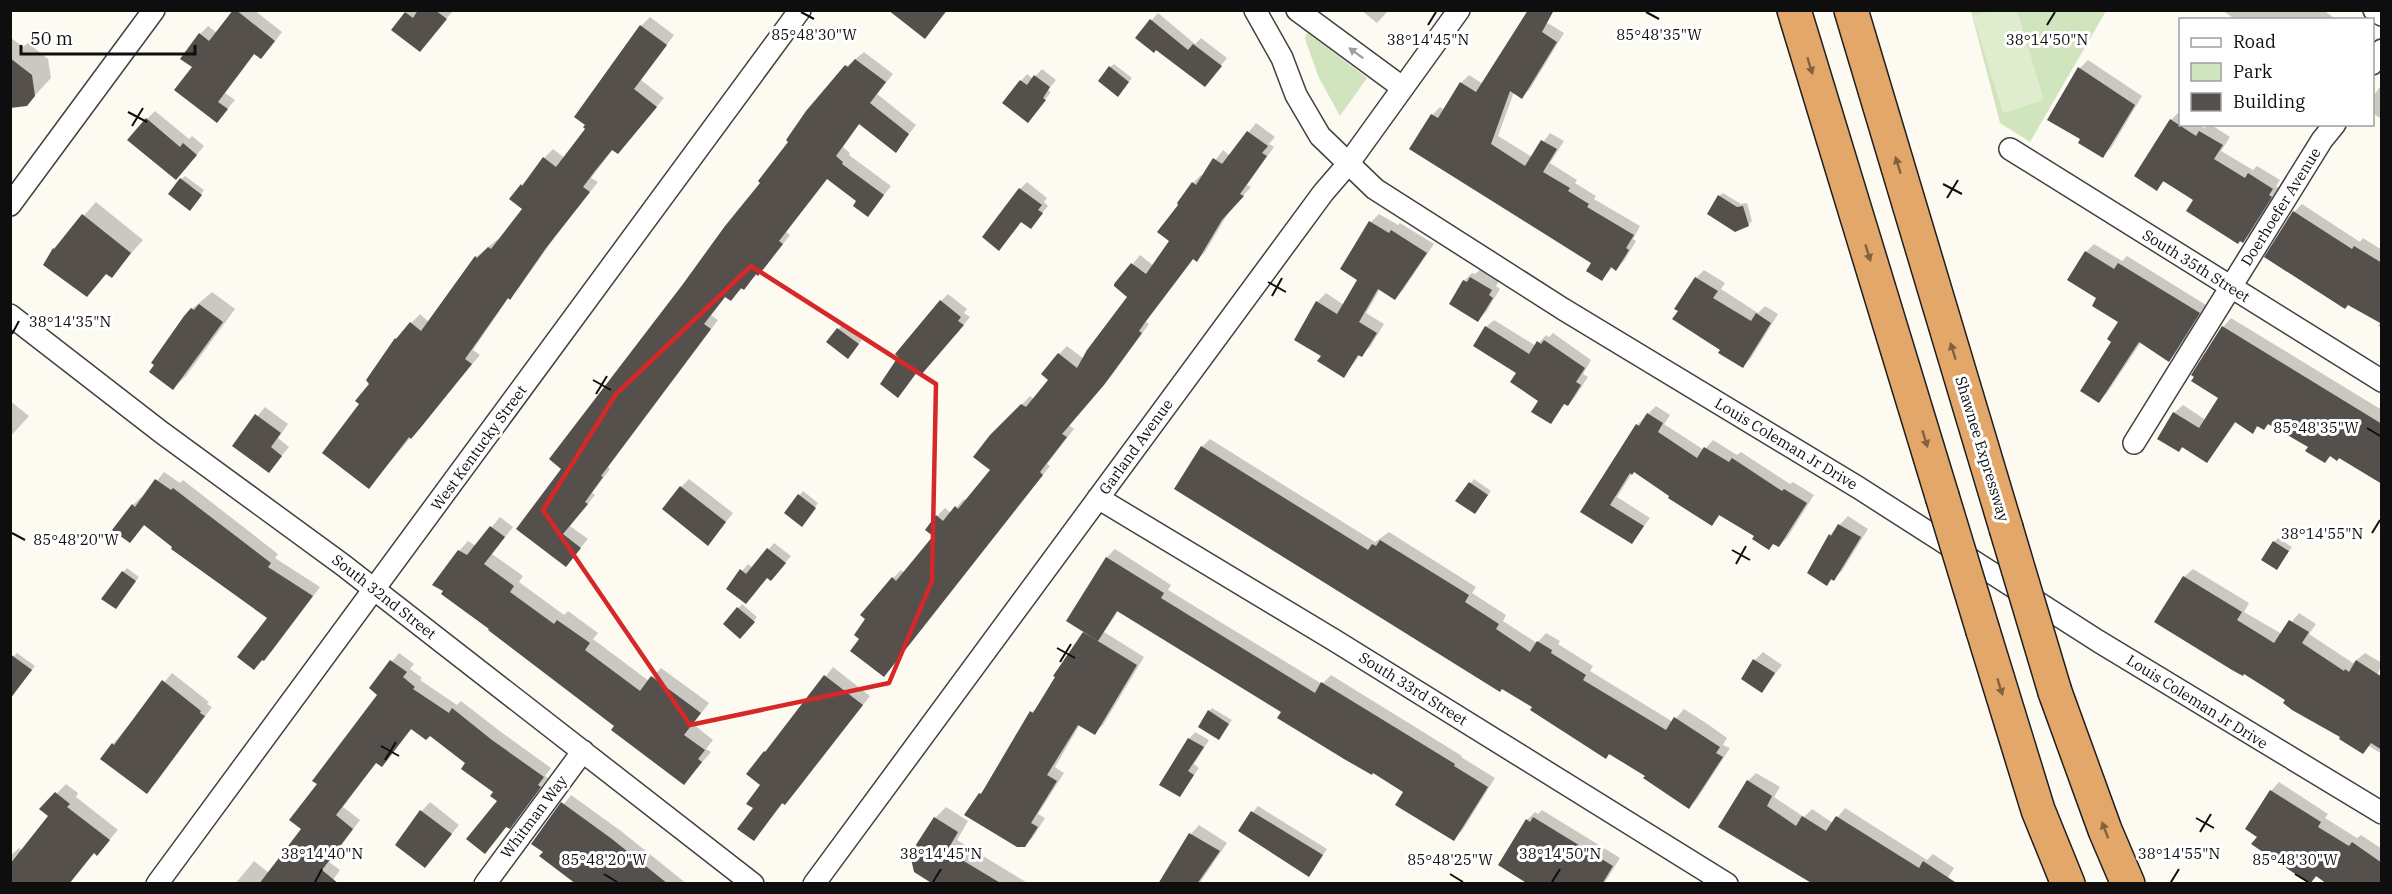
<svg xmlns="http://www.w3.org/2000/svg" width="2392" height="894" viewBox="0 0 2392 894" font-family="'IBM Plex Serif',serif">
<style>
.green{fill:#d0e4be}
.pitch{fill:#e0ecce}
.shadow{fill:#0003}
.building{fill:#55504c}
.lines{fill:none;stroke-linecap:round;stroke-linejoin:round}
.street-casing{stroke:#414141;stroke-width:24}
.highway-casing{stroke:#1f1f1f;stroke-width:36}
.street{stroke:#fff;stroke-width:21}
.highway{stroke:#e3a769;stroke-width:33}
.highway-bridge-casing{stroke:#1f1f1f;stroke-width:36;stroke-linecap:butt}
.highway-bridge{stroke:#e3a769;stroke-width:33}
.oneway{fill:#9f9f9f}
.oneway2{fill:#836240}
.marked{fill:none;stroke:#d62828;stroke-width:4.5;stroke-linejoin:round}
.ticks{fill:none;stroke:#0e0e0e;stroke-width:2}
.labels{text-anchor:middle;stroke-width:6;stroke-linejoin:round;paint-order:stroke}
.street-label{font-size:15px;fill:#0e0e0e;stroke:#fff}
.ticks-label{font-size:15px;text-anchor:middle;fill:#0e0e0e;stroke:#fff;stroke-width:6;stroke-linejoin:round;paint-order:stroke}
</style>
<rect width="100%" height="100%" fill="#fdfbf1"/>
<path class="green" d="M1971,11H2106L2030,142L2000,123Z
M1308,33L1367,78L1340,116L1319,78L1305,39L1306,34Z"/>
<path class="pitch" d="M1992,10L2017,11L2044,100L2003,113L1973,16Z"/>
<path class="shadow" d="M235,10H254L282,32L269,49L255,53L225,93L235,100L217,121L194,67L200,34L208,26L217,33Z
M408,10L419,12H452L420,50L406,13Z
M891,10H948L925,37Z
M1361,10H1389L1377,23Z
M2222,10H2323L2337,20H2236Z
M1158,13L1195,44L1201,38L1227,58L1205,85L1156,48L1137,37Z
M1531,13L1564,33L1530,89L1522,97L1514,92L1498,136L1532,157L1550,133L1564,141L1550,163L1577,180L1575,183L1596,196L1594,199L1640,226L1633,239L1636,241L1624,261L1616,269L1613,267L1602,279L1593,263L1411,149L1432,115L1440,107L1445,110L1461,83L1469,75L1483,84Z
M650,17L674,35L641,80L664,98L618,152L613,149L591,178L598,182L555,237L518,289L509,297L473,350L480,355L369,487L361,404L371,384L368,380L396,339L420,314L429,322L476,257L498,239L500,241L524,209L511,199L544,158L553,149L565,158L587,129L641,26Z
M10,37L23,47L28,43L48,59L51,78L27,104L10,107Z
M864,52L893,74L877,94L916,125L896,151L860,123L843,147L850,153L849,155L891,186L868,215L858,201L828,178L786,232L790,235L766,266L731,299L726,296L711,315L718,320L608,467L610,469L592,493L595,495L570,526L588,539L566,565L518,528L564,468L790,142L807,112L847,66Z
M2088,60L2142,96L2111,148L2102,156L2082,138L2080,68Z
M1114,64L1132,78L1121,91L1110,67Z
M1042,69L1056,80L1048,90L1051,92L1034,114L1021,81L1027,74L1033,79Z
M2382,84V119L2372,113V98Z
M155,111L189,139L192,136L204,146L184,170L147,119Z
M2179,112L2180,124H2199L2204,128L2210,124L2230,137L2221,151L2253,170L2257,166L2280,180L2276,186L2279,188L2251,233L2243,241L2195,199L2166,180L2157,189L2171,120Z
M1256,123L1275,137L1269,144L1274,147L1247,185L1251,187L1230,210L1205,252L1197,260L1194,258L1154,311L1146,322L1149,324L1112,375L1069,425L1074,429L1047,464L1050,466L884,675L861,639L893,578L901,570L905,573L935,536L937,516L945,508L951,513L964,499L967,501L992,470L991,436L1030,396L1034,399L1050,379L1059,354L1067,346L1084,359L1129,297L1116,285L1140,255L1154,266L1171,241L1181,204L1193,183L1201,175L1203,176L1223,150L1230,156Z
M185,176L204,190L194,205L181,179Z
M1027,182L1047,198L1044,202L1048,206L1031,227L1022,221L1005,242L1020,189Z
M1723,193L1741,204L1747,203L1752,221L1748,225L1719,196Z
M96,202L143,240L111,276L107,273L87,295L45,264L54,249Z
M2302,204L2360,242L2363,238L2382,250V328L2378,326L2381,322L2294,212Z
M1379,214L1398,225L1400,223L1434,244L1403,290L1395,298L1380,289L1366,313L1384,324L1370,347L1360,355L1344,376L1323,356L1296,339L1317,302L1326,293L1344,305L1359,279L1342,269L1371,222Z
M2094,244L2122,261L2127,256L2206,305L2177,352L2169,360L2141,342L2107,393L2099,401L2120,321L2099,297L2069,279L2086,252Z
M1480,270L1499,281L1496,286L1500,289L1486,312L1478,320L1464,281L1472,273L1475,274Z
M1704,270L1725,283L1721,289L1758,313L1765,306L1778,314L1751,358L1743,366L1722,349L1696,278Z
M212,292L235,309L186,376L173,388L192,309Z
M948,294L967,309L964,313L970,317L958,332L918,371L905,388L941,301Z
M2231,318L2382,410V482L2339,456L2331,455L2325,461L2310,447L2269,423L2264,428L2259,425L2252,432L2236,422L2207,462L2184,446L2179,451L2174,413L2183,405L2206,420L2220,398L2223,327Z
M1494,320L1536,346L1546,335L1549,337L1553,333L1591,360L1583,374L1588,377L1575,397L1568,405L1565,403L1551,422L1540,401L1486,327Z
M842,325L862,340L851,353L828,342Z
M10,401L29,416L10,437Z
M1656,406L1670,415L1664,424L1704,450L1713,440L1737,455L1741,452L1790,484L1793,482L1814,495L1787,538L1779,546L1756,536L1721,514L1712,524L1634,470L1617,497L1650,518L1632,542L1582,511L1637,425Z
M265,407L288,424L278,438L289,447L269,471L234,445Z
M1210,439L1375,542L1389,532L1476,587L1472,593L1506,615L1503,621L1537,643L1546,633L1560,641L1558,644L1593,666L1590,671L1673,722L1684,709L1709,725L1727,738L1723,745L1730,748L1697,799L1689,807L1647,775L1610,753L1606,757L1534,707L1202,447Z
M164,472L180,483L183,480L278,554L275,558L320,587L272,651L254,668L269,618L145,524L130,542L133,505L141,497L143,498Z
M689,479L733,513L708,544L681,487Z
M1474,479L1491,491L1478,509L1457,501Z
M803,491L818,503L805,521L786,513Z
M1848,516L1868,529L1842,571L1827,584L1809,573L1830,535Z
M500,517L513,527L492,554L523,576L519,582L564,615L568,611L598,633L593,639L649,681L661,668L709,703L693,724L713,740L706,749L711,752L684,783L616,726L459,551L468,541L476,546Z
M2278,538L2292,547L2277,568L2274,542Z
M774,543L791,556L777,573L728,588L748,564L753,568Z
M1115,549L1171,585L1168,590L1322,684L1331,675L1462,756L1461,757L1495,778L1462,831L1453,839L1405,792L1283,712L1119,610L1104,632L1144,657L1103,725L1094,733L1080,724L1055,767L1064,773L1038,814L1045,818L1033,837L1024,846L980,794L987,787L1032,712L1040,704L1086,631L1069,621L1107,557Z
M127,568L139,577L119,603L123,572Z
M2193,569L2249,603L2244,612L2282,634L2299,613L2316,624L2309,634L2353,663L2365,653L2382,663L2378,674L2382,677V754L2369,746L2363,752L2287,699L2184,577Z
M742,604L757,617L744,633L725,624Z
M1763,652L1782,665L1762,691L1755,660Z
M17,653L35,666L21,684L10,660Z
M399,653L414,664L410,669L422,678L420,680L457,705L461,701L501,732L551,768L545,776L548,778L517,819L509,827L507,826L493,844L499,801L495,792L467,763L430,735L412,728L382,765L377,761L343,807L360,820L329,862L340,870L330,884H235L254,861L269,873L303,829L319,784L379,694L371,688Z
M833,667L870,696L793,795L785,803L784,802L754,839L755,808L773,744Z
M172,673L209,702L207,704L212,707L155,784L113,744Z
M1212,708L1232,720L1219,738L1209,711Z
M1195,732L1209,740L1194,764L1199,768L1180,795L1189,739Z
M1756,773L1780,787L1774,797L1804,817L1812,809L1833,823L1845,808L1927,860L1933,854L1954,868L1944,884H1817L1748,781Z
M2279,782L2328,814L2325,818L2357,838L2361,835L2382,849V884L2317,876L2311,882L2259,836L2271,791Z
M66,784L78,793L76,797L118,830L97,854L94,852L10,884V856L19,848L23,851L50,816L41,809Z
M571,795L621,831L687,884H576L545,851L533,843Z
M430,802L459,825L425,866L411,823Z
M1258,806L1327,849L1309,875L1253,812Z
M946,807L968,821L957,840L1029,884H932L935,818Z
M1542,810L1620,858L1604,884H1531L1527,820L1535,812L1538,814Z
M1199,825L1227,843L1199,884H1159L1191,834Z"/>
<path class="building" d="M233,10H236L275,41L261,59L254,54L218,102L228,109L217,123L174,90L192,67L180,59L199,33L209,41Z
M418,10H435L447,19L420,52L391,30L405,12L413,18Z
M888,10H947L925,39Z
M1528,10H1554L1542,32L1557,42L1522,99L1510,91L1491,144L1525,166L1541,140L1557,149L1543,172L1570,188L1568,191L1589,204L1587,207L1634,235L1626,248L1629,250L1616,271L1611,267L1602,281L1586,271L1591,263L1409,149L1431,114L1438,118L1460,82L1476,92Z
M1150,19L1188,50L1193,44L1222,66L1205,87L1156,50L1154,53L1135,38Z
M640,25L667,45L634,89L657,107L618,154L612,150L595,171L583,187L590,192L546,248L510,300L508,298L465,359L472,364L422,426L411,439L409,437L369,489L322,453L359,404L355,401L369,384L366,380L395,338L396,339L410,322L421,331L475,256L477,258L488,247L491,249L522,209L509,199L521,184L522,186L543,157L556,167L585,129L583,127L585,125L574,117Z
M10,58L32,75L35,96L27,106L10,108Z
M855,59L886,82L870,103L909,134L896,153L859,124L836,156L843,162L842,164L884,195L868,217L853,206L856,201L827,179L779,241L783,244L758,276L756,274L744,290L741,288L731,301L725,297L704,324L711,329L601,476L603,477L585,502L588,504L563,534L581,548L566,567L516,529L561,469L549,459L683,284L725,226L760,183L758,181L788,142L786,140L806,111L845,65L848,67Z
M1109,66L1129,82L1118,97L1098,81Z
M2078,67L2135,105L2103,158L2078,143L2080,139L2047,120Z
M1034,75L1050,87L1043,98L1046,100L1028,123L1002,103L1020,80L1027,85Z
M146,118L180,147L183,143L197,155L176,180L127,140Z
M2170,119L2196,136L2199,131L2223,145L2214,159L2245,178L2248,173L2273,189L2269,195L2272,197L2243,243L2240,241L2238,244L2186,211L2193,200L2163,181L2157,191L2134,176Z
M1247,131L1268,146L1262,153L1267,156L1240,194L1244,196L1222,220L1197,262L1193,259L1146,321L1139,331L1142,333L1104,385L1062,434L1067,437L1040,472L1043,475L884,677L850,651L859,639L854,635L865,619L860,615L892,577L896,581L933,536L925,530L936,515L943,521L955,506L958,509L990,470L973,457L990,435L1021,404L1026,407L1048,380L1041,374L1058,353L1077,368L1087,350L1127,297L1114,286V284L1131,263L1146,274L1169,241L1157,232L1178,205L1177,203L1192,182L1196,185L1213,158L1222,164Z
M180,178L202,195L190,211L168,194Z
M1019,188L1042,205L1038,210L1043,213L1031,229L1021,222L999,251L982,237Z
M1718,195L1737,207L1743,206L1749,226L1735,232L1707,214Z
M2293,211L2352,249L2354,246L2382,263V324L2348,305L2345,309L2264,257Z
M82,214L131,253L112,278L106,274L87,297L43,265L53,248L54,249Z
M1369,221L1389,233L1391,230L1427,253L1395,300L1378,289L1359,322L1377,333L1362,357L1358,355L1344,378L1317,361L1321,356L1294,340L1316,301L1337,314L1357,280L1340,269Z
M2085,251L2114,269L2118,263L2200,313L2169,362L2139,342L2099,403L2080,391L2111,342L2107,339L2118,322L2092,306L2096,298L2067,280Z
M1470,277L1492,290L1489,295L1493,298L1478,322L1449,304L1463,280L1467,282Z
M1695,277L1718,291L1713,298L1751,321L1756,313L1771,323L1743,368L1718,353L1720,350L1672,319L1678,311L1674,309Z
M940,300L961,317L958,321L964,325L921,375L917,372L898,398L880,384L898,357L895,354Z
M199,304L223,322L173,390L149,372L154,365L151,363L184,316L191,308L194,310Z
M1485,326L1529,354L1537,341L1541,344L1544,340L1585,368L1576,382L1581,385L1568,406L1564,404L1551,424L1531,412L1538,401L1510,382L1516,373L1473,346Z
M2222,326L2382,424V484L2339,458L2337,461L2330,456L2325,463L2305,451L2308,447L2268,424L2264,430L2257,426L2253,434L2235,422L2207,463L2182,447L2179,452L2157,439L2173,412L2199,428L2218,398L2191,381L2194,377L2191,375Z
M837,328L859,344L848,359L826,342Z
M1647,413L1663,423L1658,432L1697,458L1704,447L1729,462L1732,458L1782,491L1784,489L1807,503L1779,547L1773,544L1769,550L1752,539L1754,536L1719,515L1712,526L1668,498L1669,496L1634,472L1632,475L1630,473L1610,505L1644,526L1632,544L1580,512L1636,424L1639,426Z
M255,414L281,433L271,447L282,456L269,473L232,446Z
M1201,446L1368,550L1372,544L1376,546L1380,540L1469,595L1465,602L1499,624L1496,629L1530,652L1537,641L1552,650L1551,653L1586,675L1583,680L1666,730L1674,717L1720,747L1716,753L1723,757L1689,809L1643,778L1645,776L1609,754L1606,759L1530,710L1532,707L1502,689L1500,692L1174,489Z
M155,479L171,490L173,488L271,563L268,567L313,596L264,661L262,660L254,670L237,657L267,618L171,549L172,547L144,525L130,543L112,530L132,504L135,507Z
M1469,482L1488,495L1475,514L1455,501Z
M680,486L726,522L708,546L662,509Z
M798,494L816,508L802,527L784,513Z
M1838,524L1861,537L1834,581L1831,579L1827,586L1807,573L1829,534L1831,536Z
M490,526L505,537L484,564L514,586L510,592L554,624L557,620L590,643L585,650L640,691L651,676L701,713L684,735L705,750L698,759L702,762L684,785L611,730L614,726L488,630L489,629L441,594L443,591L432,585L458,550L467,555Z
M2273,541L2289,551L2277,570L2261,560Z
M767,548L786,563L771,581L767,578L746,604L726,589L740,569L746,574Z
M1106,557L1164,593L1161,598L1315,693L1321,682L1455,764L1454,766L1488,787L1454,841L1395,805L1403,792L1373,773L1372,775L1344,759L1277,718L1281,712L1117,611L1098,641L1066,621Z
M122,571L136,581L116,609L101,599Z
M2183,576L2242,612L2237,620L2274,643L2289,620L2309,632L2302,643L2344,671L2345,669L2349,672L2356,660L2382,677V750L2371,743L2363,754L2339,739L2340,737L2292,710L2283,703L2285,700L2244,674L2243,676L2232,670L2154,622Z
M737,607L755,622L740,639L723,624Z
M1083,632L1137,665L1095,735L1078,725L1047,775L1057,781L1031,823L1038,827L1025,847H1017L964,815L979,793L981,794L1030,711L1033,713L1055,677L1053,676Z
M10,654L32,670L10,699Z
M1753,659L1775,673L1762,693L1741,679Z
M390,660L407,672L403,677L415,687L413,689L449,713L452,708L492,740L544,777L538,785L541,787L510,829L506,827L485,854L466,839L497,801L490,796L493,792L461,769L465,763L430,736L426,740L411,729L382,767L376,763L336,815L353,829L322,870L339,884H259L301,829L289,820L317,784L312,781L377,695L369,688Z
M824,675L863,705L785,805L782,803L754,841L737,829L753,808L746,804L760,785L746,774L764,751L765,752Z
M162,680L201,711L200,713L205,716L147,794L100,759L112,743L114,745Z
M1208,710L1229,724L1219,740L1198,727Z
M1188,738L1204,747L1188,771L1194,775L1180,797L1159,785Z
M1747,780L1772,796L1767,806L1796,826L1802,816L1826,831L1836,816L1919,868L1923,861L1958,884H1813L1718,827Z
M2270,790L2321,822L2318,827L2349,846L2352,842L2382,863V884H2327L2316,876L2310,884L2251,844L2257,837L2245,829Z
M55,792L70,804L67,807L110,840L97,856L94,853L69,884H10V864L48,816L39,809Z
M561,802L612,839L668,884H576L539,856L543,852L531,844Z
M420,810L452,834L425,868L395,845Z
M1251,811L1323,855L1309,877L1238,831Z
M934,817L958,832L947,851L1002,884H933L914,872L910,854Z
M1533,817L1613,866L1602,884H1528L1498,865L1526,819L1530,822Z
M1189,833L1220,851L1197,884H1158Z"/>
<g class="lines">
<g class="street-casing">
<path id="street" d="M1255,10L1282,58L1296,95L1320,136L1375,189L1563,309L1859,488L2098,641L2382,813
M1297,10L1403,88
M2374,10L2382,15
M2372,64L2382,50
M2010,149L2382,381
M10,205L154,10
M10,315L161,432L343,565L753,884
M2134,443L2322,140L2335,124
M1098,498L1334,640L1727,884
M157,884L800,10
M485,884L583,751
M814,884L1323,193L1348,164L1459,10"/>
</g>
<g class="highway-casing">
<path id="highway" d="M1794,10L1942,496
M1851,10L2006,528
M1983,631L2038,810L2068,884
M2055,692L2105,830L2128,884"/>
</g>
<use href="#street" class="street"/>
<use href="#highway" class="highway"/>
<g class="highway-bridge-casing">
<path id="highway-bridge" d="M1942,496L1983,631
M2006,528L2055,692"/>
</g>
<use href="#highway-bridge" class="highway-bridge"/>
</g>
<defs><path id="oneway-solid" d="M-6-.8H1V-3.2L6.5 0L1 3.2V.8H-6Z" transform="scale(1.5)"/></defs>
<use class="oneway" href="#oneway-solid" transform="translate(1356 53) rotate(-144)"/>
<g class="oneway2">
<use href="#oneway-solid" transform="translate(1810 66) rotate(73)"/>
<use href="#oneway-solid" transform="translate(1898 165) rotate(-107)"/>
<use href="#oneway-solid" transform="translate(1868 253) rotate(73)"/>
<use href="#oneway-solid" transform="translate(1953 351) rotate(-107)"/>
<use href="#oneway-solid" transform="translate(1925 439) rotate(73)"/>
<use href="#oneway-solid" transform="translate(2000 687) rotate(73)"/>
<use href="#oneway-solid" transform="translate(2105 830) rotate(-111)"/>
</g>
<path class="marked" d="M751,266L936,384L932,581L889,683L690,725L543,510L616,394Z"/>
<path class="ticks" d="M801,12L814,19M1646,12L1659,19M1428,25L1436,12M2047,25L2055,12M128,112L147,122M132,126L143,108M1943,184L1962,194M1947,198L1958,180M1268,282L1286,292M1272,296L1282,278M12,334L19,321M593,380L611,390M596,394L607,376M2367,428L2380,436M12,533L25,540M2372,533L2380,520M1732,550L1750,560M1736,564L1746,546M1057,648L1075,658M1060,662L1071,644M381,746L399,756M385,760L396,742M2196,818L2214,828M2200,832L2211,814M604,874L617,882M1450,874L1463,882M2295,874L2308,882M315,882L322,869M933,882L941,869M1552,882L1560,869M2171,882L2179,869"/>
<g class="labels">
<g class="street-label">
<text transform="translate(2281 207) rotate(-58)" y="5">Doerhoefer Avenue</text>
<text transform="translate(2196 266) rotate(32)" y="5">South 35th Street</text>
<text transform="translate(1786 444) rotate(31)" y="5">Louis Coleman Jr Drive</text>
<text transform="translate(1136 447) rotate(-54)" y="5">Garland Avenue</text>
<text transform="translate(479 448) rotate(-54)" y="5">West Kentucky Street</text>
<text transform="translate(1982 449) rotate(73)" y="5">Shawnee Expressway</text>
<text transform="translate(384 597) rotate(38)" y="5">South 32nd Street</text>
<text transform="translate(1413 689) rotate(32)" y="5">South 33rd Street</text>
<text transform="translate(2197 702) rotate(32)" y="5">Louis Coleman Jr Drive</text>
<text transform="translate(534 817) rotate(-53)" y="5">Whitman Way</text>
</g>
</g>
<g class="ticks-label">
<text x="814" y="40">85°48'30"W</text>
<text x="1659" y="40">85°48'35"W</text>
<text x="1428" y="45">38°14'45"N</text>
<text x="2047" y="45">38°14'50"N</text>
<text x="70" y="327">38°14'35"N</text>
<text x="2316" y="433">85°48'35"W</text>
<text x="2322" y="539">38°14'55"N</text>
<text x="76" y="545">85°48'20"W</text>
<text x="322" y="859">38°14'40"N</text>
<text x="941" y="859">38°14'45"N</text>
<text x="1560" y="859">38°14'50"N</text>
<text x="2179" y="859">38°14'55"N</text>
<text x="604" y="865">85°48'20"W</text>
<text x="1450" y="865">85°48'25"W</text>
<text x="2295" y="865">85°48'30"W</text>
</g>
<rect width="2392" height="894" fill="none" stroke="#0e0e0e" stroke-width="24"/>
<rect x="2179" y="18" width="195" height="108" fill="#ffffff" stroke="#9f9f9f" stroke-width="1.5"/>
<rect x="2191" y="38" width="30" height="9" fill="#ffffff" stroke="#9f9f9f" stroke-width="1.5"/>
<text x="2233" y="48" font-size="18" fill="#0e0e0e">Road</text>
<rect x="2191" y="63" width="30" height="18" fill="#d0e4be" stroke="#9f9f9f" stroke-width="1.5"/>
<text x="2233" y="78" font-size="18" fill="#0e0e0e">Park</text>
<rect x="2191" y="93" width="30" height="18" fill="#55504c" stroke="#9f9f9f" stroke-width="1.5"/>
<text x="2233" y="108" font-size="18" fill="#0e0e0e">Building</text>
<path d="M21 45v9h174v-9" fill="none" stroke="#0e0e0e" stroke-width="3"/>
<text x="30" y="45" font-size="18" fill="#0e0e0e" stroke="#ffffff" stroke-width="4.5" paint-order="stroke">50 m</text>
</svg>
